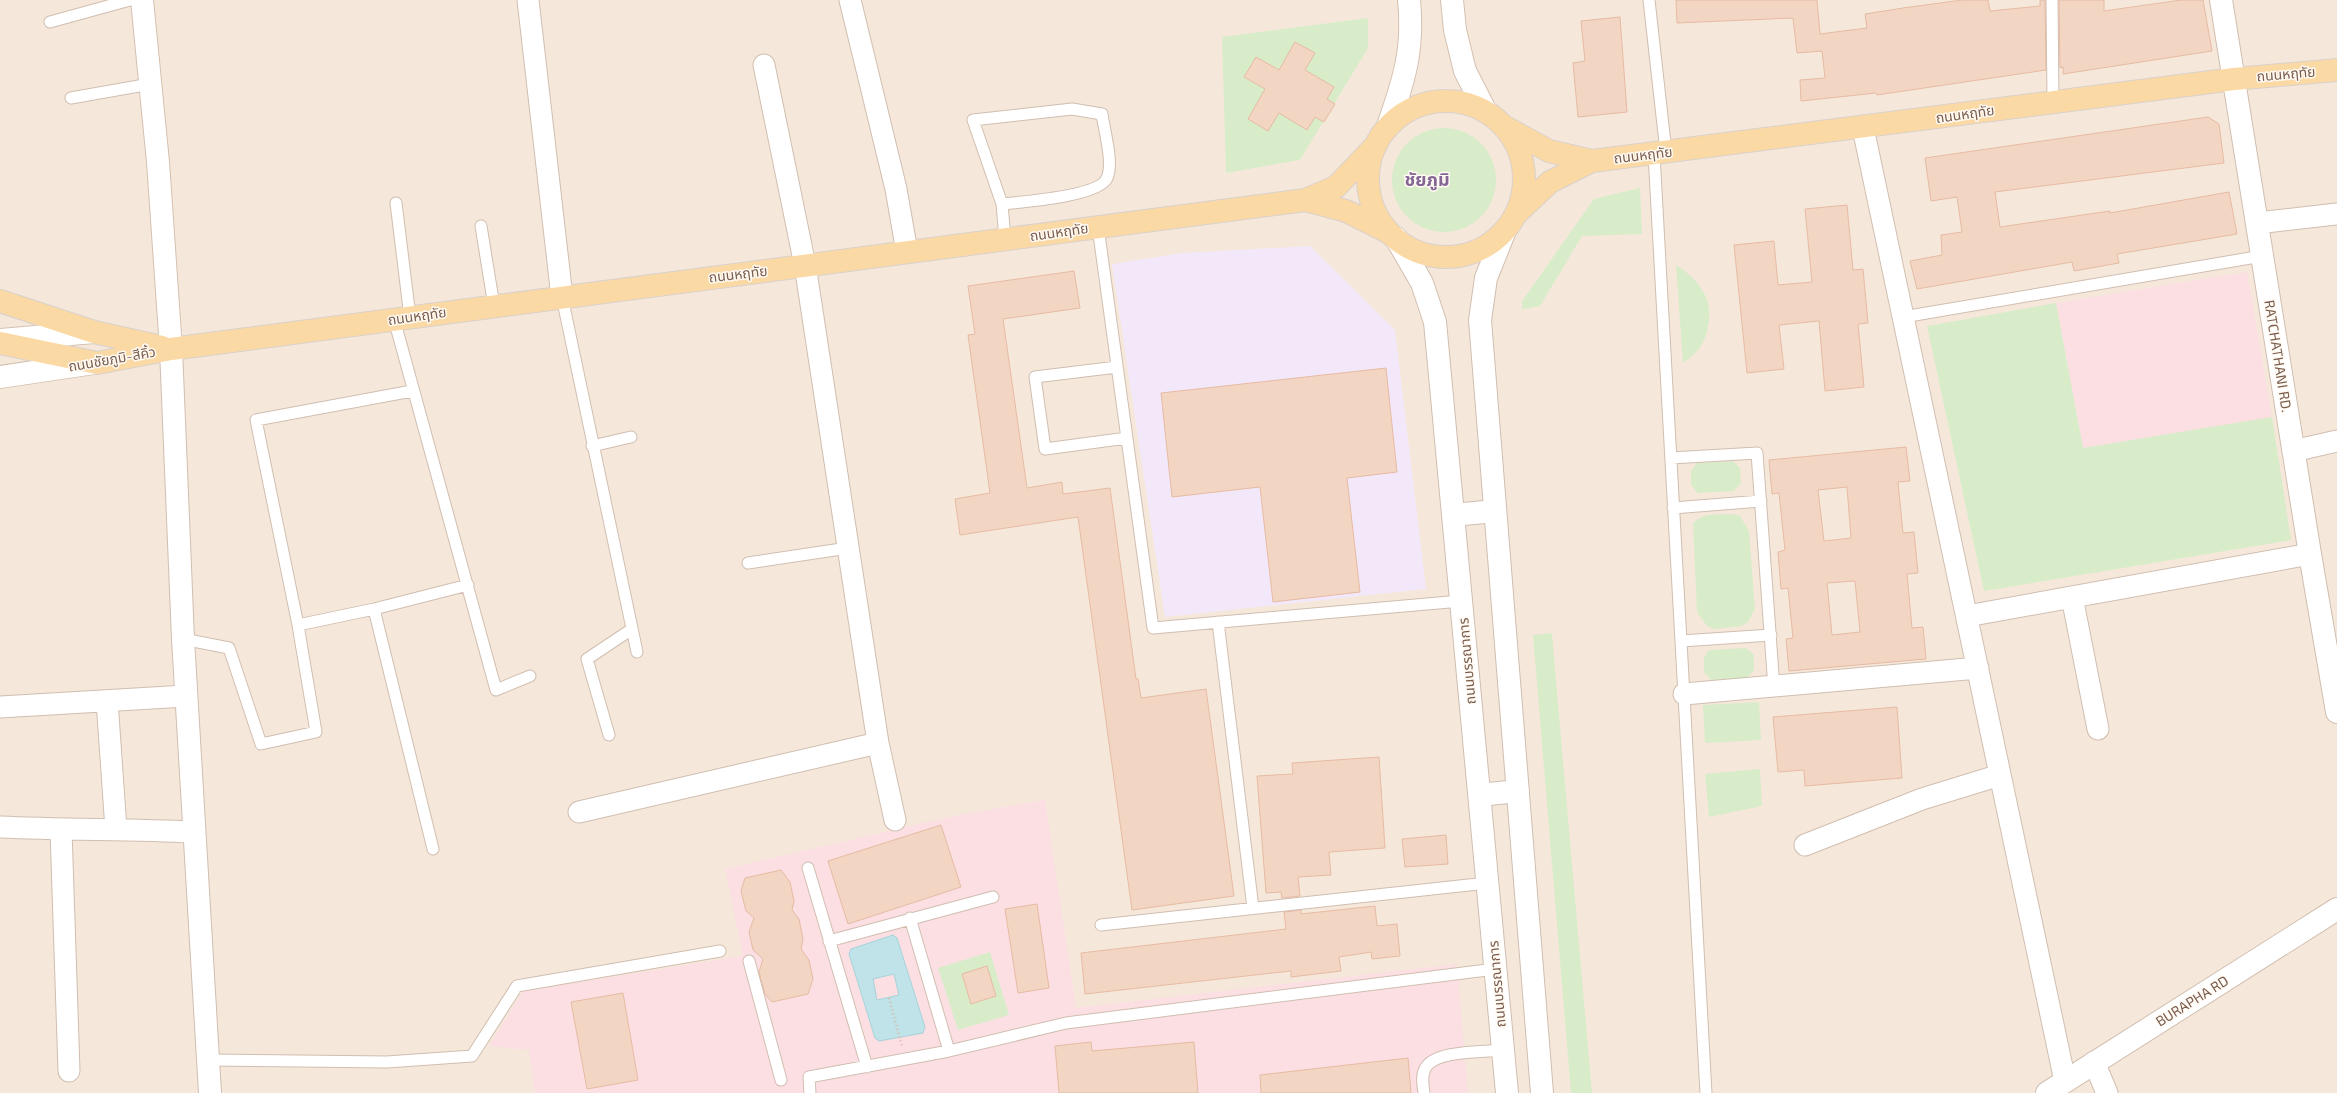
<svg xmlns="http://www.w3.org/2000/svg" width="2337" height="1093" viewBox="0 0 2337 1093" font-family="'Exo 2','Noto Sans Thai',sans-serif">
<style>
.residential{fill:#f5e8da}
.education{fill:#f3e8fa}
.medical{fill:#fbdfe3}
.green{fill:#d8ecc9}
.water{fill:#bfe3e8;stroke:#a5d3da;fill-rule:evenodd}
.building{fill:#f3d5c3;stroke:#e6bba3;fill-rule:evenodd}
.lines{fill:none;stroke-linecap:round;stroke-linejoin:round}
.service-casing{stroke:#d1beb0;stroke-width:13}
.minor-casing{stroke:#d1beb0;stroke-width:23}
.tertiary-casing{stroke:#d1beb0;stroke-width:24}
.secondary-casing{stroke:#d6c0b0;stroke-width:24}
.primary-casing{stroke:#dad1cd;stroke-width:24}
.path{stroke:#d9b8a5;stroke-width:2.5;stroke-dasharray:1 3;stroke-linecap:butt}
.service{stroke:#fff;stroke-width:11}
.minor{stroke:#fff;stroke-width:21}
.tertiary{stroke:#fff;stroke-width:22}
.secondary{stroke:#fff;stroke-width:22}
.primary{stroke:#fbd9a5;stroke-width:22}
.labels{text-anchor:middle;stroke-width:3;stroke-linejoin:round;paint-order:stroke}
.street-label{font-size:14px;fill:#7a5c4d;stroke:#fffaf3}
.district-label{font-size:18px;font-weight:bold;fill:#846695;stroke:#fffaf3}
</style>
<rect width="100%" height="100%" fill="#fdf6ec"/>
<path class="residential" d="M0,0H2337V1093H0Z"/>
<path class="education" d="M1310,246L1395,330L1426,589L1165,617L1112,264L1182,253Z"/>
<path class="medical" d="M2247,272L2272,417L2083,448L2056,303Z
M1045,800L1076,1008L1457,964L1468,1093H535L529,1050L489,1046L523,991L743,956L725,869L958,815Z"/>
<path class="green" d="M1368,18V48L1300,160L1226,173L1222,37Z
M1392 180a52 52 0 1 1 104 0a52 52 0 1 1-104 0Z
M1640,188L1642,234L1582,236L1540,306L1522,309V301L1594,199Z
M1676,265C1698,279 1714,298 1708,326C1707,334 1703,345 1697,351C1693,356 1687,359 1683,363Z
M2056,303L2083,448L2272,417L2291,540L1984,591L1927,326Z
M1733,461L1740,468L1741,483L1734,491L1698,493L1691,485V471L1697,463Z
M1732,514L1740,516L1749,531L1755,609L1748,622L1741,626L1714,629L1707,626L1697,612L1693,524C1701,512 1719,515 1732,514Z
M1552,633L1554,658L1592,1093H1571L1533,635Z
M1746,648L1754,655V670L1747,678L1711,680L1704,672V658L1709,650Z
M1759,702L1761,740L1705,743L1703,705Z
M1760,769L1762,806L1709,817L1705,774Z
M990,952L1009,1015L958,1030L938,968Z"/>
<path class="water" d="M893,935L897,938L925,1027L923,1033L879,1041L875,1038L849,954L851,949ZM894,974L899,995L877,1000L873,979Z"/>
<path class="building" d="M1676,0H1817L1820,34L1867,28L1865,14L1903,8L1962,0H1988L1990,11L2040,6V0H2045L2046,70L1877,95L1876,93L1801,101L1800,80L1825,78L1822,51L1797,53L1793,18L1677,23Z
M2059,0H2104V11L2181,0H2203L2212,51L2063,74V67L2060,68Z
M1620,17L1627,112L1578,117L1573,63L1585,61L1581,21Z
M1295,42L1315,53L1305,70L1334,87L1327,99L1335,104L1324,122L1315,117L1307,130L1279,113L1268,131L1248,119L1265,89L1244,77L1256,57L1279,70Z
M2208,117L2219,124L2224,163L1995,192L2000,227L2110,211V213L2229,192L2237,234L2117,254L2119,263L2074,271L2072,262L1917,289L1910,261L1942,255L1941,235L1962,232L1957,197L1931,201L1925,158Z
M1847,205L1853,270L1863,269L1868,323L1858,324L1864,387L1825,391L1819,321L1779,325L1784,369L1747,373L1734,245L1774,241L1778,285L1812,282L1805,209Z
M1074,271L1080,308L1003,319L1027,488L1062,482L1063,494L1110,488L1136,679H1138L1141,698L1206,689L1234,896L1132,910L1078,517L960,535L955,499L990,493L968,335L975,334L968,286Z
M1386,368L1397,472L1347,478L1360,592L1273,602L1260,487L1172,497L1161,393Z
M1906,447L1910,481L1898,482L1903,533L1914,532L1918,573L1907,574L1912,628L1923,627L1926,659L1789,671L1786,639L1793,638L1788,588L1781,589L1778,552L1785,550L1779,493L1772,494L1769,460ZM1847,487L1851,538L1824,541L1818,490ZM1855,581L1860,632L1832,635L1827,583Z
M1897,707L1902,778L1805,786L1804,770L1778,772L1773,717Z
M1379,757L1385,848L1329,852L1331,875L1298,877L1300,896L1282,898L1281,892L1266,893L1257,776L1293,774L1292,763Z
M941,825L961,887L848,924L828,861Z
M1446,835L1448,864L1405,867L1402,839Z
M781,870L790,882L794,901L792,910L799,919L803,939L801,949L809,960L813,979L808,994L772,1002L765,994L759,972L763,959L753,950L749,932L754,918L746,911L741,891L745,878Z
M1037,904L1049,988L1018,993L1005,909Z
M1375,906L1377,926L1397,924L1400,956L1372,959L1371,952L1339,957L1341,971L1291,977V971L1085,994L1081,953L1286,929L1284,912L1301,910V914Z
M987,966L996,996L971,1004L962,974Z
M623,993L638,1080L587,1089L571,1002Z
M1091,1042L1092,1051L1194,1042L1198,1093H1059L1055,1046Z
M1408,1058L1411,1093H1261L1260,1075Z"/>
<g class="lines">
<g class="service-casing">
<path id="service" d="M1649,0L1666,152
M2052,0L2053,102
M50,22L130,0
M71,98L150,84
M1654,154L1706,1093
M396,203L410,317
M1002,204C1022,202 1100,196 1107,178C1114,163 1104,130 1102,114L1072,109L973,120L1002,204L1005,239
M481,226L494,306
M1098,227L1153,628L1461,601
M562,297L637,652
M1903,317L2262,256
M394,319L496,690L530,676
M1117,367L1035,377L1045,449L1127,438
M592,446L631,437
M1671,458L1757,453L1774,688
M1673,508L1761,501
M748,563L848,548
M374,609L433,849
M1218,622L1253,908
M298,625L374,609L468,585
M183,639L229,648L261,744L316,732L298,625L256,420L412,391
M1681,641L1771,635
M609,735L587,659L632,629
M808,868L867,1067
M910,918L949,1051
M1101,925L1487,883
M829,941L993,897
M749,961L781,1080
M208,1060L387,1062L472,1056L517,986L720,951
M810,1093L809,1077L949,1051L1066,1023L1495,969
M1424,1093C1423,1085 1421,1076 1425,1069C1433,1050 1484,1052 1503,1050"/>
</g>
<g class="minor-casing">
<path id="minor" d="M528,0L562,297
M850,0L896,189L907,252
M764,65L805,265L878,743L895,820
M1863,128L2065,1081
M2257,223L2337,214
M2293,451L2337,441
M2072,597L2098,729
M1967,616L2310,554
M1684,694L1978,668
M107,701L116,829
M0,707L186,696
M579,812L878,743
M0,827C64,830 129,829 193,832
M61,830L69,1071
M1805,845L1922,799L2000,775
M2094,1062L2107,1093"/>
</g>
<g class="tertiary-casing">
<path id="tertiary" d="M2221,0L2310,554L2337,712
M1504,233L1486,278L1480,320L1542,1093
M1396,238L1422,283L1435,322L1507,1093
M171,349L183,639L210,1093
M1453,515L1495,511
M1479,795L1518,791
M2047,1093L2337,909"/>
</g>
<g class="secondary-casing">
<path id="secondary" d="M142,0L158,162L171,349
M1452,0L1455,30L1465,71L1486,112
M1388,126C1404,80 1414,50 1409,0
M0,340L94,332
M0,377L94,363"/>
</g>
<g class="primary-casing">
<path id="primary" d="M1368 179a78 78 0 1 1 156 0a78 78 0 1 1-156 0Z
M1505,127L1549,151L1592,161
M1305,200L1346,211L1388,232
M1517,213L1550,182L1592,161L2234,79L2337,70
M0,301L94,332L162,347
M0,343L97,363L171,349L1305,200L1336,187L1376,145"/>
</g>
<path class="path" d="M889,998L902,1046"/>
<use href="#service" class="service"/>
<use href="#minor" class="minor"/>
<use href="#tertiary" class="tertiary"/>
<use href="#secondary" class="secondary"/>
<use href="#primary" class="primary"/>
</g>
<g class="labels">
<g class="street-label">
<text transform="translate(2286 74) rotate(-5)" y="5">ถนนหฤทัย</text>
<text transform="translate(1965 114) rotate(-8)" y="5">ถนนหฤทัย</text>
<text transform="translate(1643 155) rotate(-7)" y="5">ถนนหฤทัย</text>
<text transform="translate(1059 232) rotate(-8)" y="5">ถนนหฤทัย</text>
<text transform="translate(738 274) rotate(-7)" y="5">ถนนหฤทัย</text>
<text transform="translate(417 316) rotate(-8)" y="5">ถนนหฤทัย</text>
<text transform="translate(2278 356) rotate(81)" y="5">RATCHATHANI RD.</text>
<text transform="translate(112 359) rotate(-10)" y="5">ถนนชัยภูมิ-สีคิ้ว</text>
<text transform="translate(1467 661) rotate(-95)" y="5">ถนนบรรณาการ</text>
<text transform="translate(1497 984) rotate(-95)" y="5">ถนนบรรณาการ</text>
<text transform="translate(2192 1001) rotate(-32)" y="5">BURAPHA RD</text>
</g>
<g class="district-label">
<text x="1427" y="186">ชัยภูมิ</text>
</g>
</g>
</svg>
